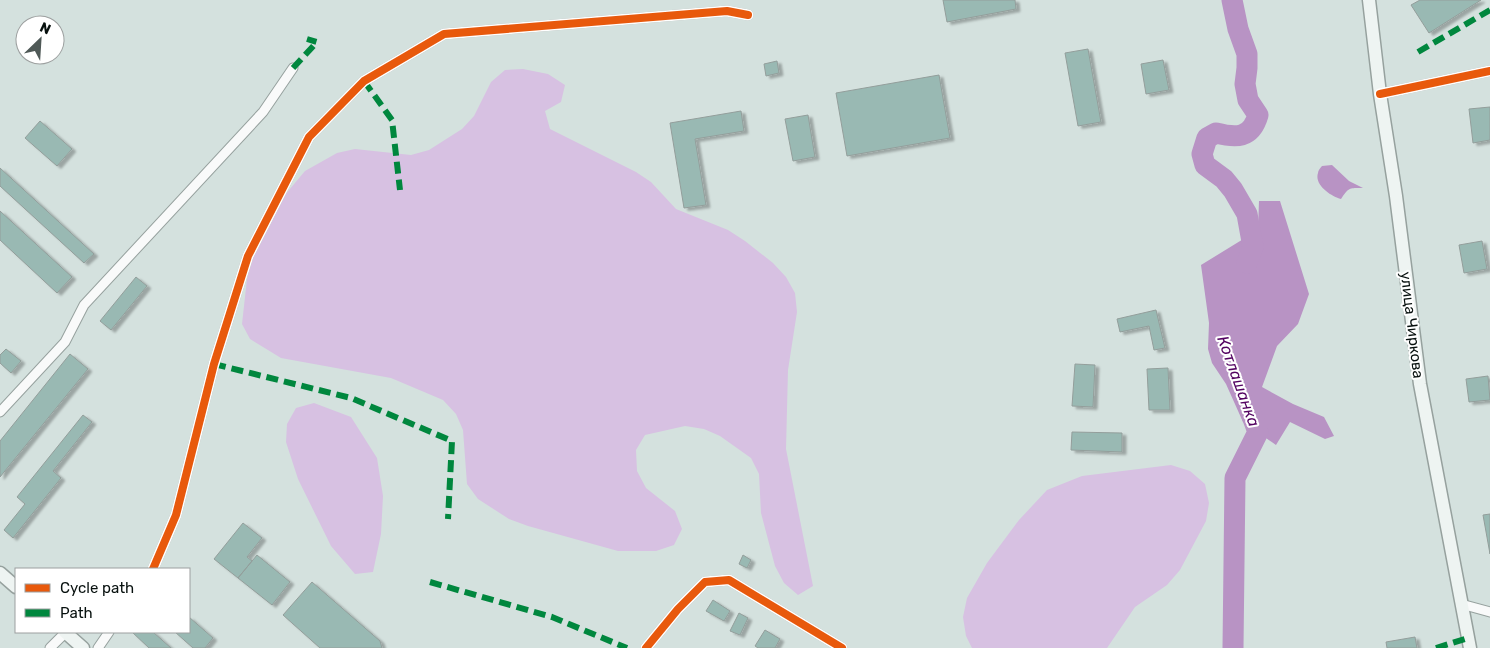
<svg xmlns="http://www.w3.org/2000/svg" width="1490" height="648" viewBox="0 0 1490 648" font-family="Rubik,sans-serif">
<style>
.green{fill:#d7c1e2}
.water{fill:#b893c4}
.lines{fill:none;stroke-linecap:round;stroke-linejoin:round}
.river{stroke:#b893c4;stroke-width:21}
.building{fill:#99b9b3;stroke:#939e9b;filter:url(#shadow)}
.street-casing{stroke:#96a19e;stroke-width:11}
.secondary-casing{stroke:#96a19e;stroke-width:15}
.street{stroke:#f9fafa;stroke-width:9}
.secondary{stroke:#eef4f2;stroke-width:12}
.quiet{stroke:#00873e;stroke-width:6;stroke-dasharray:12 6;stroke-linecap:butt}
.cycleway-casing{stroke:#fff;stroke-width:11}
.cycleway{stroke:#e8590c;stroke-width:8}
.labels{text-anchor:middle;stroke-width:4;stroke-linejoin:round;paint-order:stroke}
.street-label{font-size:15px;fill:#07100e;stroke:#fff}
.water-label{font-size:16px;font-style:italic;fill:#530361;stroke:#fff}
</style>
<defs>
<filter id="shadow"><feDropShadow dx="4" dy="2.5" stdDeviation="1" flood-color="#0004"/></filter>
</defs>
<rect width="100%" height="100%" fill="#d4e1de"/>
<path class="green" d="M523,69L548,74L565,85L561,102L545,111L550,129L636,172L651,182L676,209L728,230L745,241L773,263L786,277L795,293L797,312L788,370L786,449L813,586L798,595L784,583L775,566L761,513L759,474L751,458L720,436L704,429L685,426L645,435L636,450L637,471L646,488L675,511L682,529L674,545L656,551H618L528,526L509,519L478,499L467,484L463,430L456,414L443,400L391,378L281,358L250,339L242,324L248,270L261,234L279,202L305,171L337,153L355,149L411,155L429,150L462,129L474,116L491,82L505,70Z
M314,403L351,417L377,458L383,496L381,534L373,572L355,574L331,546L298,479L286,442L287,424L296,408Z
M1171,465L1190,471L1205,484L1209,503L1206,521L1180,570L1167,585L1135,607L1107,648H972L966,636L963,617L967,598L987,563L1019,520L1047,490L1082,476Z"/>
<path class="water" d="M1332,165L1349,181L1363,188C1349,188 1349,187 1341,199C1331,196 1314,185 1318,173C1318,171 1320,168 1322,166Z
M1259,201H1280L1309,294L1298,324L1277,346L1262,387L1293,404L1324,417L1334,436L1325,439L1290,422L1276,445L1243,422L1226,384L1212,363L1208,349L1209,323L1201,265L1258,230Z"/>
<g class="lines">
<path class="river" d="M1232,0L1238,29L1247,54V68L1245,84L1248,100L1258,115C1251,139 1236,138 1216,133L1207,138L1202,154L1205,165L1224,179L1233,190L1247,214L1253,247L1247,263
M1233,648L1235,478L1258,432L1248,405"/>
</g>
<path class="building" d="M943,0H1015L1016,9L947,22Z
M1420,0H1481L1429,33L1411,5Z
M1088,49L1101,122L1078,126L1065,53Z
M1163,60L1169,90L1146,94L1141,64Z
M777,61L779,73L766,76L764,64Z
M939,75L950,138L847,156L836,93Z
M1490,107V140L1473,143L1469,109Z
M741,111L744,131L695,139L706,205L684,208L670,123Z
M808,115L815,157L793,161L785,119Z
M40,121L72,149L57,166L25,138Z
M0,168L94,254L84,263L0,186Z
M0,211L72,277L57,293L0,240Z
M1482,241L1487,269L1464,273L1459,245Z
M136,277L147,286L111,330L100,321Z
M1156,310L1165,348L1154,350L1149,326L1120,332L1117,319Z
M6,349L21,361L11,373L0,363V355Z
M70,354L88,369L0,477V441Z
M1075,364L1095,365L1093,407L1072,406Z
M1168,368L1170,410H1149L1147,369Z
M1488,376L1490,400L1469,402L1466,379Z
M83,415L92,422L53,471L61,478L13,538L4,530L25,504L17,497Z
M1072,432L1122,433V452L1071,450Z
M1490,514V554L1483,515Z
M243,523L262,538L247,557L252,561L238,578L214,559Z
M257,555L290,582L272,605L238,578Z
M743,555L751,560L747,568L739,564Z
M312,582L380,641L382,648H320L283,615Z
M713,600L730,611L724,621L706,611Z
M739,613L748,618L740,635L730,631Z
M189,617L213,638L205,648H193L175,632H189Z
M765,630L780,639L775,648H758L755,646Z
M132,632H153L171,648H149Z
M1415,637L1417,648H1387L1386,642Z"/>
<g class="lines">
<g class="street-casing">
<path id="street" d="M1380,94L1490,71
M0,412L65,342L84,305L263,112L293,68
M153,569L176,515L214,364L248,256L309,137L364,81L444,34L727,11L748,15
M1461,604L1490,612
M50,648L66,632
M98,648L109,632
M646,648L678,609L705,582L729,580L842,648"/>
</g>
<g class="secondary-casing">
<path id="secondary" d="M1369,0L1380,94L1396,196L1420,384L1470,648
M0,573L16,587
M65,632L83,648"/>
</g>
<use href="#street" class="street"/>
<use href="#secondary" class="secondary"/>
<path class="quiet" d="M1418,52L1490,10
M293,68L317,42L307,39
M364,81L392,120L400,190
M214,364L351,398L452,441L448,519
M430,582L552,617L627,648
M1436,648L1468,638"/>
<g class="cycleway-casing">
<path id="cycleway" d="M1380,94L1490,71
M153,569L176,515L214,364L248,256L309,137L364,81L444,34L727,11L748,15
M646,648L678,609L705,582L729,580L842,648"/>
</g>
<use href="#cycleway" class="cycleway"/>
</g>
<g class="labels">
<g class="street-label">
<text transform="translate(1412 325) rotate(83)" y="5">улица Чиркова</text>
</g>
<g class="water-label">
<text transform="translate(1239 381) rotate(70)" y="6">Котлашанка</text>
</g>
</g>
<rect x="15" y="568" width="175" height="65" fill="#ffffff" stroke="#9c9f9f"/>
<rect x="25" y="584" width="25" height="8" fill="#e8590c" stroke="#9c9f9f"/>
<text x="60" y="593" font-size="15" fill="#07100e">Cycle path</text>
<rect x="25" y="609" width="25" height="8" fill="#00873e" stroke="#9c9f9f"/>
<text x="60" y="618" font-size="15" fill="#07100e">Path</text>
<g transform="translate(40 40) rotate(25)"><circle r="24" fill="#ffffff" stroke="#9c9f9f"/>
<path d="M0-4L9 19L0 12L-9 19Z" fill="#4f5957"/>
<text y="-8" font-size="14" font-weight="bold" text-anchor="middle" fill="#07100e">N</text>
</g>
</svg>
